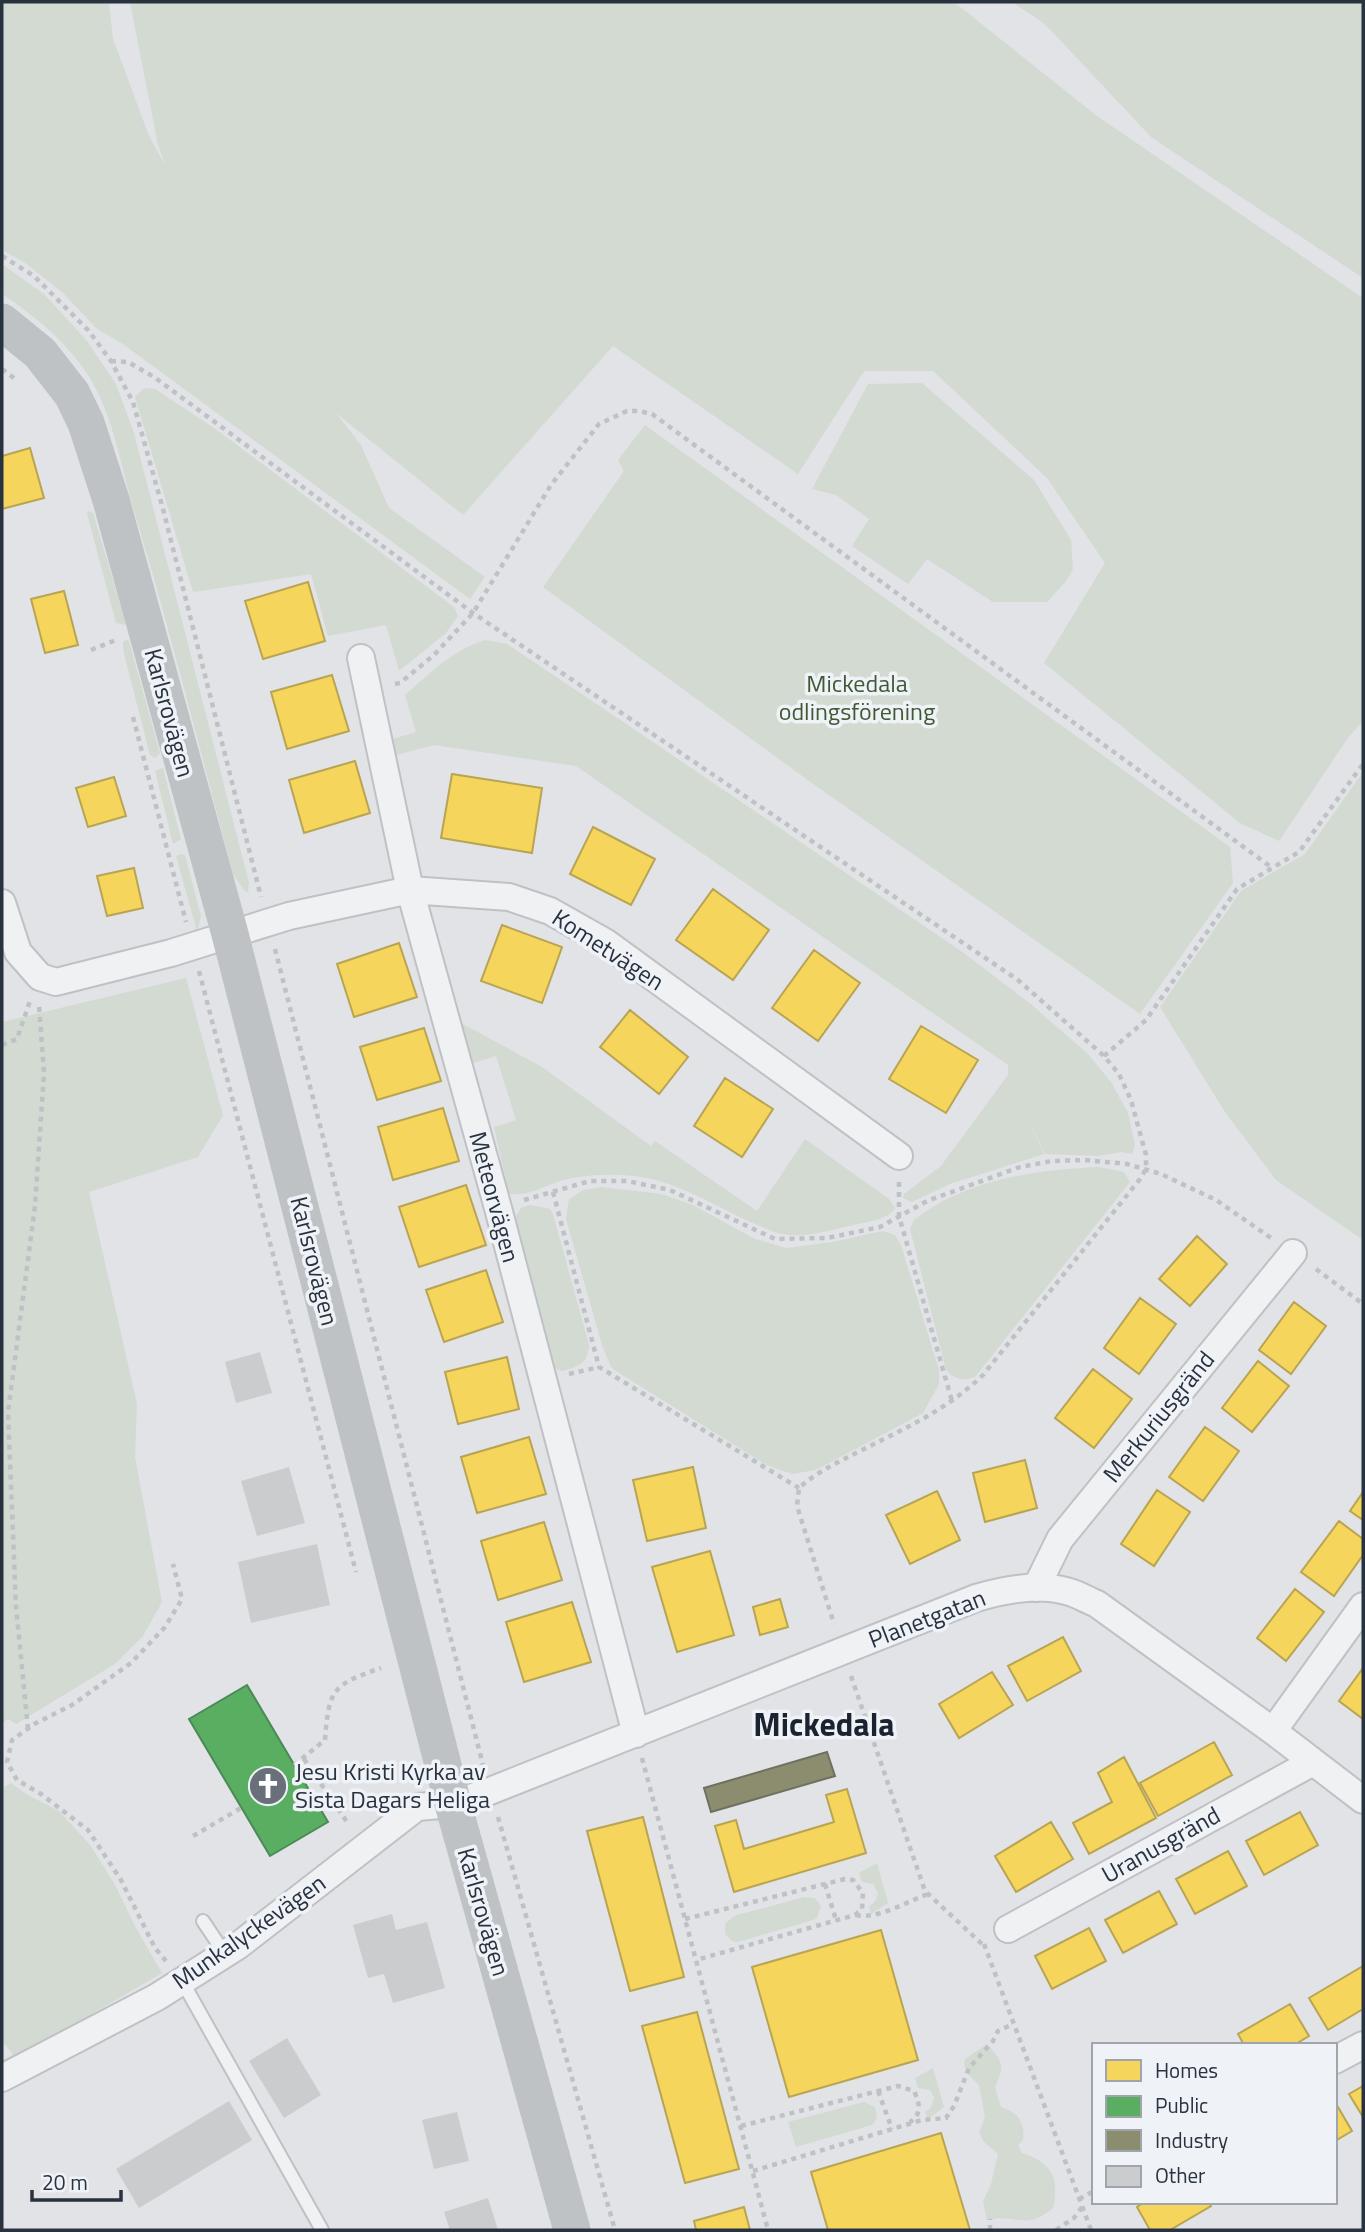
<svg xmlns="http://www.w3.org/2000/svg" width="1365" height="2232" viewBox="0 0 1365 2232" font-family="'Titillium Web',sans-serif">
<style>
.green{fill:#d2dad2}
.homes{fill:#f6d55c;stroke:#b8a453;stroke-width:2}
.public{fill:#5aae61;stroke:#4b8957;stroke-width:2}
.industry{fill:#8c8c6e;stroke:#6e7160;stroke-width:2}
.building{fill:#caccce}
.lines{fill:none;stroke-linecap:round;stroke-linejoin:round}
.lane-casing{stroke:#bfc1c4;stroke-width:16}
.street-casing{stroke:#bfc1c4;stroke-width:30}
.path{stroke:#bfc2c5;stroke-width:4.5;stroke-dasharray:5 5;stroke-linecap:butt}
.lane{stroke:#f0f1f3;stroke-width:12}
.street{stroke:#f0f1f3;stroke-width:26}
.secondary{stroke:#bfc2c5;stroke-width:37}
.labels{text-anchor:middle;stroke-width:7;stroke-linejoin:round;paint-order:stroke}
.park-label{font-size:24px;fill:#405a36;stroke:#eff2f6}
.street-label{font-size:24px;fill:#29323f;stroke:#eff2f6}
.poi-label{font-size:24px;fill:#29323f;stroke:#eff2f6;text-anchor:start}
.district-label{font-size:32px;font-weight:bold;fill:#1b2330;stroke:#eff2f6}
</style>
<rect width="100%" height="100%" fill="#e1e3e6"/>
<path class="green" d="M2,2H109L113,39L149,136L165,165L158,145L130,2H954L1097,116L1363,298V721L1347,739L1279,841L1240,823L1044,663L1105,563L1047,478L933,371H864L798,474L613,346L463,515L336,413L361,445L389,508L485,577L470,599L123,344L96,328L63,293L24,262L2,250Z
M1012,2H1363V278L1151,137L1045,24Z
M2,264L45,295L87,341L116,384L134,433L249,883L248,893L244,890L233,874C201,754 171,633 135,514C121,468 115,420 90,378C69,344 35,316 2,294Z
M922,383L1034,480L1071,540L1073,569L1066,581L1047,602H993L927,559L908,584L852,546L869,519L836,495L812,489L868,384Z
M144,388L155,389L214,428L454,607L458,616L446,633L399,671L386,625L328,636L311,574L193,592L135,397Z
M645,425L1230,847L1233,883L1140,1014L809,781L543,587L624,471L618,460Z
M89,511L93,513L125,620V625L116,623L87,513Z
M126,640L129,641L160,753L155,758L150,755L124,654L123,642Z
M485,640L507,644L616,717L961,951L1032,1005L1088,1054L1111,1082L1128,1113L1135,1145L1132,1154L1121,1152L1098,1156L1045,1154L1027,1116L1044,1154L950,1184L912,1202L903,1198L904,1194L941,1166L1008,1075V1065L576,766L434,745L396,755L393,739L416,732L405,695C431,673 452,650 485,640Z
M163,768L181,839L173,844L155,771Z
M1363,772V1240L1276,1180L1225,1112L1160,1007L1241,891L1305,854Z
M180,854L185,855L201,916L197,931L176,856Z
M186,978L223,1115L198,1157L89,1192L137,1404L135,1457L162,1602L143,1636L115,1664L16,1724L8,1719L2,1724V1022Z
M461,1023L542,1067L651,1146L655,1141L757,1211L805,1139L889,1199L895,1208C889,1219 869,1222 857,1224C834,1229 806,1239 783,1234C771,1232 759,1225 748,1221C708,1202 669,1177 623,1175C602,1174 581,1175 560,1181C542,1187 529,1196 509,1194L494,1127L516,1120L496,1056L473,1063Z
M1099,1167L1124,1172L1130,1182L975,1377C963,1381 955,1380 946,1370L910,1229L914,1220C966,1179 1035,1170 1099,1167Z
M601,1187L661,1194L693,1205L755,1239L786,1248L832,1242L883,1231L895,1235L901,1245L939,1370V1384L923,1413L816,1470L792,1474L767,1465L619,1373L611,1367L603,1348L566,1219L569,1199L583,1190Z
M530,1205L550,1209L553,1214L589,1345C588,1363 579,1367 562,1371L555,1368L551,1361L515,1218L521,1208Z
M11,1783L26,1794L59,1811L90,1845L114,1883L137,1930L162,1973L16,2058L2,2041V1788Z
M877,1863L888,1903L871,1914L869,1907L876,1900L878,1893L873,1884L862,1882L859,1873Z
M804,1897L815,1898L821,1906L817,1918L813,1920L738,1942L732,1941L725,1934V1924L734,1916Z
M987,2044C1003,2062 1005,2065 995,2087L1001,2107C1018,2112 1025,2122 1023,2140L1018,2145L1022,2153C1051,2162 1060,2178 1053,2208C1024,2232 1017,2213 987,2220L983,2202L991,2184L998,2154L984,2142L979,2133L985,2117L979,2085L968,2074L964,2064L965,2059Z
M933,2068L944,2107L928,2119L925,2112L930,2109L934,2098L930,2090L918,2088L915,2078Z
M864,2102L875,2107L877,2118L872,2125L796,2147L788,2122Z"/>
<path class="homes" d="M30,448L44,498L2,509V456Z
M308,582L325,641L263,659L245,601Z
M64,591L78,645L45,653L31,599Z
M332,675L349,731L287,749L271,692Z
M355,761L370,813L304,833L289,780Z
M452,774L542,788L532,853L441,838Z
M114,777L126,816L88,827L76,788Z
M593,827L655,859L631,905L570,874Z
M134,868L143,908L107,916L97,876Z
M713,889L769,930L733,980L676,940Z
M502,925L562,947L542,1003L481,981Z
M399,943L417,997L354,1017L337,964Z
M814,950L860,983L818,1041L772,1008Z
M630,1010L688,1057L659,1094L600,1047Z
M921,1026L978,1060L946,1113L889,1079Z
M424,1028L441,1081L377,1100L360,1047Z
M725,1078L773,1109L742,1157L694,1126Z
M443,1108L459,1161L393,1180L378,1127Z
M466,1185L486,1245L419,1267L399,1207Z
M1197,1236L1227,1264L1190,1306L1159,1279Z
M486,1270L503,1322L444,1342L426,1290Z
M1140,1298L1176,1324L1139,1374L1104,1348Z
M1294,1302L1326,1326L1291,1374L1259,1350Z
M507,1357L519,1409L458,1424L445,1372Z
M1258,1361L1289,1386L1252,1432L1222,1408Z
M1093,1369L1132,1399L1094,1448L1055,1418Z
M1205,1427L1239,1451L1203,1501L1169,1477Z
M529,1437L546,1494L477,1513L461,1457Z
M1025,1460L1037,1508L985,1522L973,1473Z
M693,1467L706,1528L647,1541L633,1480Z
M1157,1490L1190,1512L1154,1566L1121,1544Z
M937,1491L960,1540L910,1564L886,1515Z
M1363,1492V1520L1350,1511Z
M1339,1521L1363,1539V1555L1334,1596L1301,1572Z
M544,1522L562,1580L498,1600L481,1541Z
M710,1551L734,1635L677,1652L652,1567Z
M1295,1589L1324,1612L1286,1661L1257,1638Z
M780,1599L788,1627L760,1635L753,1607Z
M572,1602L591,1662L524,1682L506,1622Z
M1063,1637L1081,1671L1027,1701L1008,1666Z
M1363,1668V1719L1339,1701Z
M992,1672L1013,1705L959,1738L939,1704Z
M1214,1742L1232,1775L1158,1816L1140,1783Z
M1124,1757L1156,1818L1089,1854L1073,1823L1112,1802L1098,1773Z
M847,1789L866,1853L734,1892L715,1826L736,1820L744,1849L834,1822L826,1795Z
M1300,1812L1318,1845L1264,1875L1246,1841Z
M643,1817L684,1977L630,1991L587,1831Z
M1051,1822L1073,1859L1016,1892L995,1856Z
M1228,1851L1247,1886L1195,1914L1176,1879Z
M1159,1891L1177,1924L1123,1953L1105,1920Z
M1089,1928L1106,1961L1052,1989L1035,1956Z
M881,1930L918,2060L789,2097L752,1967Z
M1363,1966V2009L1328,2030L1309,1998Z
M1290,2004L1309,2036L1294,2045H1244L1238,2034Z
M697,2012L739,2169L685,2183L642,2026Z
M1363,2086V2117L1349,2094Z
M1335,2102L1352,2131L1335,2141Z
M941,2133L970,2230H828L811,2172Z
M1144,2202H1209L1211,2206L1170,2230H1150L1137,2207Z
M744,2207L750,2230H696L694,2221Z"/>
<path class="public" d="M247,1685L328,1822L270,1856L189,1719Z"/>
<path class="industry" d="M827,1752L835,1776L711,1812L704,1788Z"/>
<path class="building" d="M260,1352L272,1393L236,1403L225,1362Z
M289,1467L305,1523L257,1536L241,1481Z
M317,1544L330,1605L251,1623L238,1562Z
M392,1914L396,1930L427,1922L445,1988L393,2003L384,1974L368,1978L353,1925Z
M287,2038L321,2095L284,2118L249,2061Z
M229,2101L252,2140L139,2208L116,2169Z
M457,2112L469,2161L434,2169L422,2120Z
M488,2198L498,2230H450L444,2212Z"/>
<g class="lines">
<g class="lane-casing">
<path id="lane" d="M203,1921L225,1954
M182,1981L322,2230"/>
</g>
<g class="street-casing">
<path id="street" d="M361,658L410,890L498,1208L636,1734
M2,903L18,952L40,977L56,982L171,953L289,916L410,890L509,897L550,911L605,942L899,1156
M1036,1588L1060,1539L1293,1253
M1273,1731L1363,1606
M1008,1929L1313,1762
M1335,2060L1363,2045
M2,2078L157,1997L239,1945L417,1807L453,1804L490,1791L976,1598C1003,1590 1037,1583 1066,1591C1076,1593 1087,1600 1097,1604L1273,1731L1363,1800"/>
</g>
<path class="path" d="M2,256L34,276L88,330L111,361L133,402L163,509L261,897
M111,361L128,362L154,377L473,613L1018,980L1104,1056L1119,1074L1131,1100L1146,1155V1169L1140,1179L983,1375C948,1409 906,1428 864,1449C840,1461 818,1471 799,1488L797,1506L834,1624
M2,369L18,381
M91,650L116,640
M395,684L400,683L434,655L473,613L551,485L599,424L627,411H639L652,414L1271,867
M133,717L186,922
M275,949L483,1765
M199,971L356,1572
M2,1045L17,1039L30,1001
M1104,1056L1146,1020L1237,889L1299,852L1363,764
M899,1182V1216L952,1401
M553,1192L599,1367L799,1488
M524,1200L590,1181H627L670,1190L775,1239L827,1238L880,1227L927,1201L1020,1167L1052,1161L1085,1160L1127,1164L1161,1174L1216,1200L1271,1238
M1316,1269L1363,1304
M569,1374L599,1367
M851,1676L925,1891L983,1945
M28,1729L16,1607L8,1412L35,1206L44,1073L39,1005
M642,1758L768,2230
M304,1759L349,1825
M294,1765L325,1740C329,1689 332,1685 381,1668
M498,1817L615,2230
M193,1836L241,1808
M825,1884L836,1920
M856,1915C876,1920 909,1901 928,1894
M685,1919L845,1879L853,1880L863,1893L862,1909L855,1915L696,1960
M984,1944L1091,2230
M166,1961L155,1948L121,1880L88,1830L41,1794L17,1780L7,1762L12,1740L36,1723L72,1705L131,1663L165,1627L182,1599L173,1564
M878,2091L892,2129
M741,2126L898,2086L914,2091C920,2104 922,2114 910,2122
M753,2171L922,2120L946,2118L954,2106L969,2068L993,2041L998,2031L1013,2024
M1079,2199L1094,2191
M990,2230V2219
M1056,2230L1074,2218L1082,2207"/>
<use href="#lane" class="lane"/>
<use href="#street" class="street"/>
<path class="secondary" d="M2,322L40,353L72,394L86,423L111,500L230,934L453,1804L572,2230"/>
</g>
<defs>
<g id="church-disc" transform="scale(2.0125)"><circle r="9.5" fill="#697079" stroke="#eff2f6"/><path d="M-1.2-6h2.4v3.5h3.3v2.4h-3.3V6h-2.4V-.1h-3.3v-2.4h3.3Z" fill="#fff"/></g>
</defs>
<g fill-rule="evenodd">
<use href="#church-disc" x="268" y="1786"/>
</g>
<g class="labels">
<g class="park-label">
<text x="857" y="692">Mickedala<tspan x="857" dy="28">odlingsförening</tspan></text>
</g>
<g class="street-label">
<text transform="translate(169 713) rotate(75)" y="8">Karlsrovägen</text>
<text transform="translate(608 950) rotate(33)" y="8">Kometvägen</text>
<text transform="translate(494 1197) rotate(75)" y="8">Meteorvägen</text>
<text transform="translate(314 1261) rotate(76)" y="8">Karlsrovägen</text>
<text transform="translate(1159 1417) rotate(-51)" y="8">Merkuriusgränd</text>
<text transform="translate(927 1619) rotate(-21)" y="8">Planetgatan</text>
<text transform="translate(1161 1845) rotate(-29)" y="8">Uranusgränd</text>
<text transform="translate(483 1912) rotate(74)" y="8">Karlsrovägen</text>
<text transform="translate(249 1932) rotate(-35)" y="8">Munkalyckevägen</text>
</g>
<g class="poi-label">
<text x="295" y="1780">Jesu Kristi Kyrka av<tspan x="295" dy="28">Sista Dagars Heliga</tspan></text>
</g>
<g class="district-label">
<text x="824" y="1736">Mickedala</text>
</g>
</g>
<rect width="1365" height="2232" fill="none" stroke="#29323f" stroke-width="7"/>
<rect x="1092" y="2043" width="245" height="161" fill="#eff2f6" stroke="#a0a5ad" stroke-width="2"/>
<rect x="1106" y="2060" width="35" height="21" fill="#f6d55c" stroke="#a0a5ad" stroke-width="2"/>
<text x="1155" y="2078" font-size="21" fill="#29323f">Homes</text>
<rect x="1106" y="2096" width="35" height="21" fill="#5aae61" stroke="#a0a5ad" stroke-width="2"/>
<text x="1155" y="2113" font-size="21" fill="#29323f">Public</text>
<rect x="1106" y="2130" width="35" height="21" fill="#8c8c6e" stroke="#a0a5ad" stroke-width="2"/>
<text x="1155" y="2148" font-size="21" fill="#29323f">Industry</text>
<rect x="1106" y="2166" width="35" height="21" fill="#caccce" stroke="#a0a5ad" stroke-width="2"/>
<text x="1155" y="2183" font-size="21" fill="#29323f">Other</text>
<path d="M32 2190v10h89v-10" fill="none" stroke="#29323f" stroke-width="3.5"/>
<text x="42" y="2190" font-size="21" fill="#29323f" stroke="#eff2f6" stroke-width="5" paint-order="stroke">20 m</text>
</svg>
